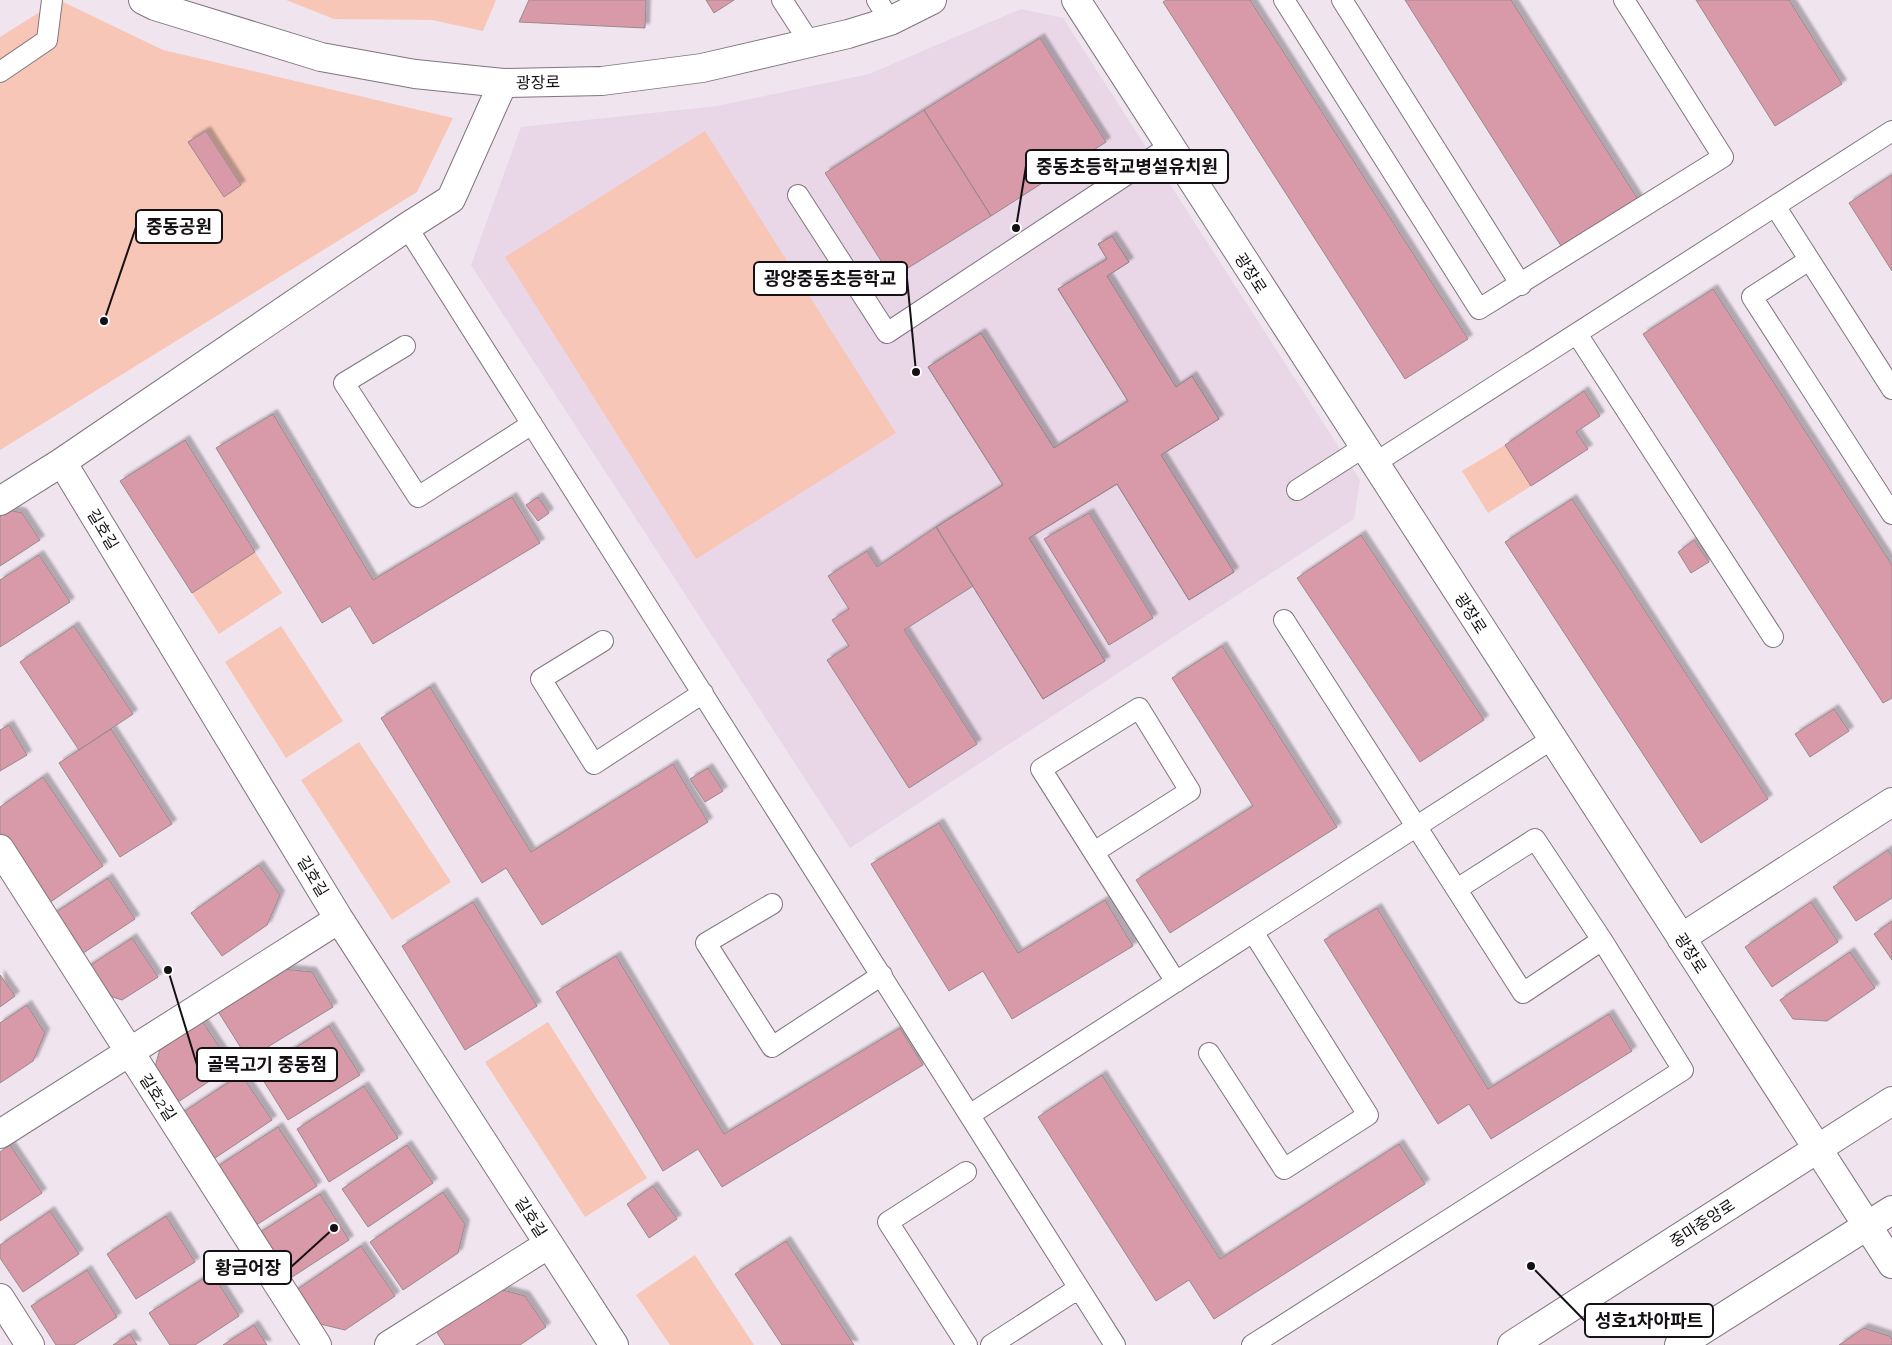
<svg xmlns="http://www.w3.org/2000/svg" width="1892" height="1345" viewBox="0 0 1892 1345" font-family="Raleway,'Noto Sans KR',sans-serif">
<style>
.built{fill:#e9d7e7}
.green{fill:#f8c6b7}
.building{fill:#d89aa9;stroke:#99898d;filter:url(#shadow)}
.lines{fill:none;stroke-linecap:round;stroke-linejoin:round}
.service-casing{stroke:#80757f;stroke-width:22}
.minor-casing{stroke:#80757f;stroke-width:30}
.tertiary-casing{stroke:#80757f;stroke-width:30}
.secondary-casing{stroke:#80757f;stroke-width:30}
.service{stroke:#fff;stroke-width:20}
.minor{stroke:#fff;stroke-width:28}
.tertiary{stroke:#fff;stroke-width:28}
.secondary{stroke:#fff;stroke-width:28}
.labels{text-anchor:middle;stroke-width:4;stroke-linejoin:round;paint-order:stroke}
.street-label{font-size:16px;fill:#141014;stroke:#fff}
.leader{fill:none;stroke:#141014;stroke-width:2}
.callout-dot{fill:#141014;stroke:#fff;stroke-width:2}
.callout{fill:#fff;stroke:#141014;stroke-width:2}
.callout-label{font-size:18px;text-anchor:middle;font-weight:bold;fill:#141014}
</style>
<defs>
<filter id="shadow"><feDropShadow dx="4.5" dy="-4.5" stdDeviation="1" flood-color="#0004"/></filter>
</defs>
<rect width="100%" height="100%" fill="#f0e4ef"/>
<path class="built" d="M1021,9L1063,18L1360,480L1354,519L850,848L471,265L521,127L717,106L869,74Z"/>
<path class="green" d="M59,0L163,50L453,118L417,192L0,450V37Z
M286,0H496L483,31L432,20L334,19Z
M705,131L896,433L696,559L505,257Z
M1505,445L1531,486L1488,513L1462,471Z
M255,552L282,593L219,634L192,593Z
M281,626L343,721L286,758L225,662Z
M359,742L451,882L392,920L301,780Z
M548,1022L647,1178L585,1217L485,1062Z
M695,1255L754,1345H670L636,1295Z"/>
<path class="building" d="M529,0H646L645,28L519,22Z
M706,0H734L714,13Z
M1166,0H1250L1468,339L1405,379L1163,2Z
M1405,0H1511L1639,201L1563,249Z
M1696,0H1789L1842,84L1775,126Z
M1040,38L1106,142L991,216L924,110Z
M924,110L991,216L892,278L825,173Z
M206,131L241,185L224,197L188,142Z
M1892,175V271L1849,203Z
M1112,236L1129,262L1107,276L1176,387L1192,376L1219,419L1161,455L1234,572L1189,600L1117,484L1029,538L1105,661L1043,699L936,527L1003,485L928,367L981,333L1054,448L1128,401L1058,289L1107,259L1098,244Z
M1112,236L1129,262L1107,276L1176,387L1192,376L1219,419L1161,455L1234,572L1189,600L1117,484L1029,538L1105,661L1043,699L936,527L1003,485L928,367L981,333L1054,448L1128,401L1058,289L1107,259L1098,244Z
M1713,289L1892,565V698L1883,703L1643,334Z
M1584,391L1600,416L1576,432L1588,449L1531,486L1505,445Z
M273,414L373,580L512,497L540,543L373,644L350,606L322,623L216,448Z
M185,440L255,552L192,593L120,481Z
M538,497L549,513L538,521L526,505Z
M1572,499L1768,799L1701,843L1505,542Z
M0,508L22,513L40,540L0,566Z
M1089,513L1153,618L1109,645L1044,539Z
M936,527L973,586L904,630L977,744L909,788L827,660L849,646L832,620L849,609L828,576L867,551L877,567Z
M1361,535L1484,720L1420,762L1297,578Z
M1694,540L1709,562L1691,573L1678,552Z
M39,555L70,602L0,647V580Z
M74,626L133,714L79,750L20,662Z
M1222,646L1337,827L1170,933L1136,880L1253,806L1172,678Z
M430,687L531,852L673,764L708,822L542,925L506,868L482,883L381,718Z
M1834,709L1849,731L1810,757L1795,734Z
M9,725L27,755L0,771V730Z
M111,729L172,824L120,857L59,763Z
M708,768L723,791L705,802L690,779Z
M43,777L103,866L40,909L0,849V807Z
M939,823L1018,953L1105,900L1133,946L1012,1019L983,971L949,991L871,864Z
M1888,850L1892,856V898L1856,921L1833,887Z
M259,865L280,895L267,925L222,956L191,913Z
M108,878L135,919L71,961L44,920Z
M473,902L537,1006L465,1050L402,946Z
M1811,902L1838,942L1772,987L1745,947Z
M1377,908L1488,1089L1609,1014L1632,1051L1491,1139L1469,1104L1438,1124L1324,940Z
M1892,921V960L1874,934Z
M132,938L158,977L122,1000L92,990L80,972Z
M1850,952L1875,988L1827,1021L1793,1019L1780,1000Z
M616,956L724,1134L900,1028L923,1065L722,1187L698,1149L663,1171L556,992Z
M273,968L312,972L333,1007L248,1059L214,1005Z
M0,975L15,996L0,1007Z
M27,1005L45,1033L33,1061L0,1083V1023Z
M198,1015L232,1066L166,1110L150,1085L163,1038Z
M329,1026L360,1075L288,1120L258,1072Z
M241,1074L272,1120L206,1164L176,1117Z
M1102,1075L1220,1259L1399,1144L1425,1184L1214,1319L1189,1280L1156,1301L1038,1117Z
M364,1086L398,1138L329,1182L297,1129Z
M278,1127L317,1186L250,1229L212,1170Z
M10,1145L42,1193L0,1221V1152Z
M407,1145L433,1183L368,1227L342,1189Z
M653,1186L677,1219L649,1238L627,1204Z
M443,1192L465,1224L458,1253L403,1290L370,1242Z
M320,1194L349,1240L286,1281L256,1235Z
M50,1211L79,1254L23,1292L0,1258V1245Z
M166,1216L195,1262L136,1299L107,1254Z
M786,1241L854,1345H782L735,1274Z
M361,1246L395,1296L345,1330L312,1322L292,1293Z
M87,1270L117,1317L74,1345H56L31,1306Z
M212,1273L239,1316L195,1345H170L149,1313Z
M499,1289L525,1296L546,1327L520,1345H445L436,1331Z
M254,1325L267,1345H223Z
M1864,1328L1889,1336L1892,1339V1345H1839Z
M130,1334L137,1345H113Z"/>
<g class="lines">
<g class="service-casing">
<path id="service" d="M782,0L810,43
M877,0L890,21
M1284,0L1479,309L1723,157L1624,0
M1342,0L1521,285
M0,72L47,40L52,0
M798,195L887,333L1170,146
M1775,206L1892,131
M407,227L1115,1345
M1809,260L1752,297L1892,514
M1577,334L1773,637
M405,346L344,383L418,497L532,424
M1375,463L1775,206L1892,389
M1297,490L1364,447
M1284,620C1364,744 1443,869 1523,993L1602,940L1535,839L1457,889
M603,641L541,679L594,764L703,693
M1094,852L1190,791L1139,708L1041,769L1176,982
M772,904L706,943L772,1047L882,975
M1209,1053L1284,1169L1368,1115L1253,932
M971,1114L1552,739
M966,1172L888,1222L967,1345
M991,1345L1079,1288
M1252,1345L1683,1070L1602,940"/>
</g>
<g class="minor-casing">
<path id="minor" d="M1076,0L1892,1264
M62,462L407,227L451,199L503,83
M0,501L62,462L339,919L614,1345
M0,849L317,1345
M1681,938L1892,802
M0,1134L339,919
M0,1298L30,1345
M389,1345L549,1244"/>
</g>
<g class="tertiary-casing">
<path id="tertiary" d="M143,0L155,6L321,57L415,74L503,83L602,81L702,68L848,34L890,21L932,0"/>
</g>
<g class="secondary-casing">
<path id="secondary" d="M1512,1345L1892,1101
M1679,1345L1892,1210"/>
</g>
<use href="#service" class="service"/>
<use href="#minor" class="minor"/>
<use href="#tertiary" class="tertiary"/>
<use href="#secondary" class="secondary"/>
</g>
<g class="labels">
<g class="street-label">
<text transform="translate(538 82) rotate(-1)" y="6">광장로</text>
<text transform="translate(1251 273) rotate(57)" y="6">광장로</text>
<text transform="translate(103 529) rotate(59)" y="6">길호길</text>
<text transform="translate(1471 613) rotate(57)" y="6">광장로</text>
<text transform="translate(313 876) rotate(59)" y="6">길호길</text>
<text transform="translate(1691 953) rotate(57)" y="6">광장로</text>
<text transform="translate(158 1097) rotate(57)" y="6">길호2길</text>
<text transform="translate(531 1217) rotate(57)" y="6">길호길</text>
<text transform="translate(1702 1223) rotate(-33)" y="6">중마중앙로</text>
</g>
</g>
<path class="leader" d="M1016 228L1026 166M104 321L136 227M916 372L907 278M168 970L197 1065M334 1228L291 1267M1531 1266L1585 1321"/>
<g class="callout-dot">
<circle cx="1016" cy="228" r="5"/>
<circle cx="104" cy="321" r="5"/>
<circle cx="916" cy="372" r="5"/>
<circle cx="168" cy="970" r="5"/>
<circle cx="334" cy="1228" r="5"/>
<circle cx="1531" cy="1266" r="5"/>
</g>
<g class="callout">
<rect x="1026" y="150" width="202" height="33" rx="5"/>
<rect x="136" y="210" width="86" height="33" rx="5"/>
<rect x="754" y="262" width="153" height="33" rx="5"/>
<rect x="197" y="1048" width="140" height="33" rx="5"/>
<rect x="204" y="1251" width="87" height="33" rx="5"/>
<rect x="1585" y="1304" width="128" height="33" rx="5"/>
</g>
<g class="callout-label">
<text x="1127" y="173">중동초등학교병설유치원</text>
<text x="179" y="233">중동공원</text>
<text x="830" y="285">광양중동초등학교</text>
<text x="267" y="1071">골목고기 중동점</text>
<text x="248" y="1274">황금어장</text>
<text x="1649" y="1327">성호1차아파트</text>
</g>
</svg>
